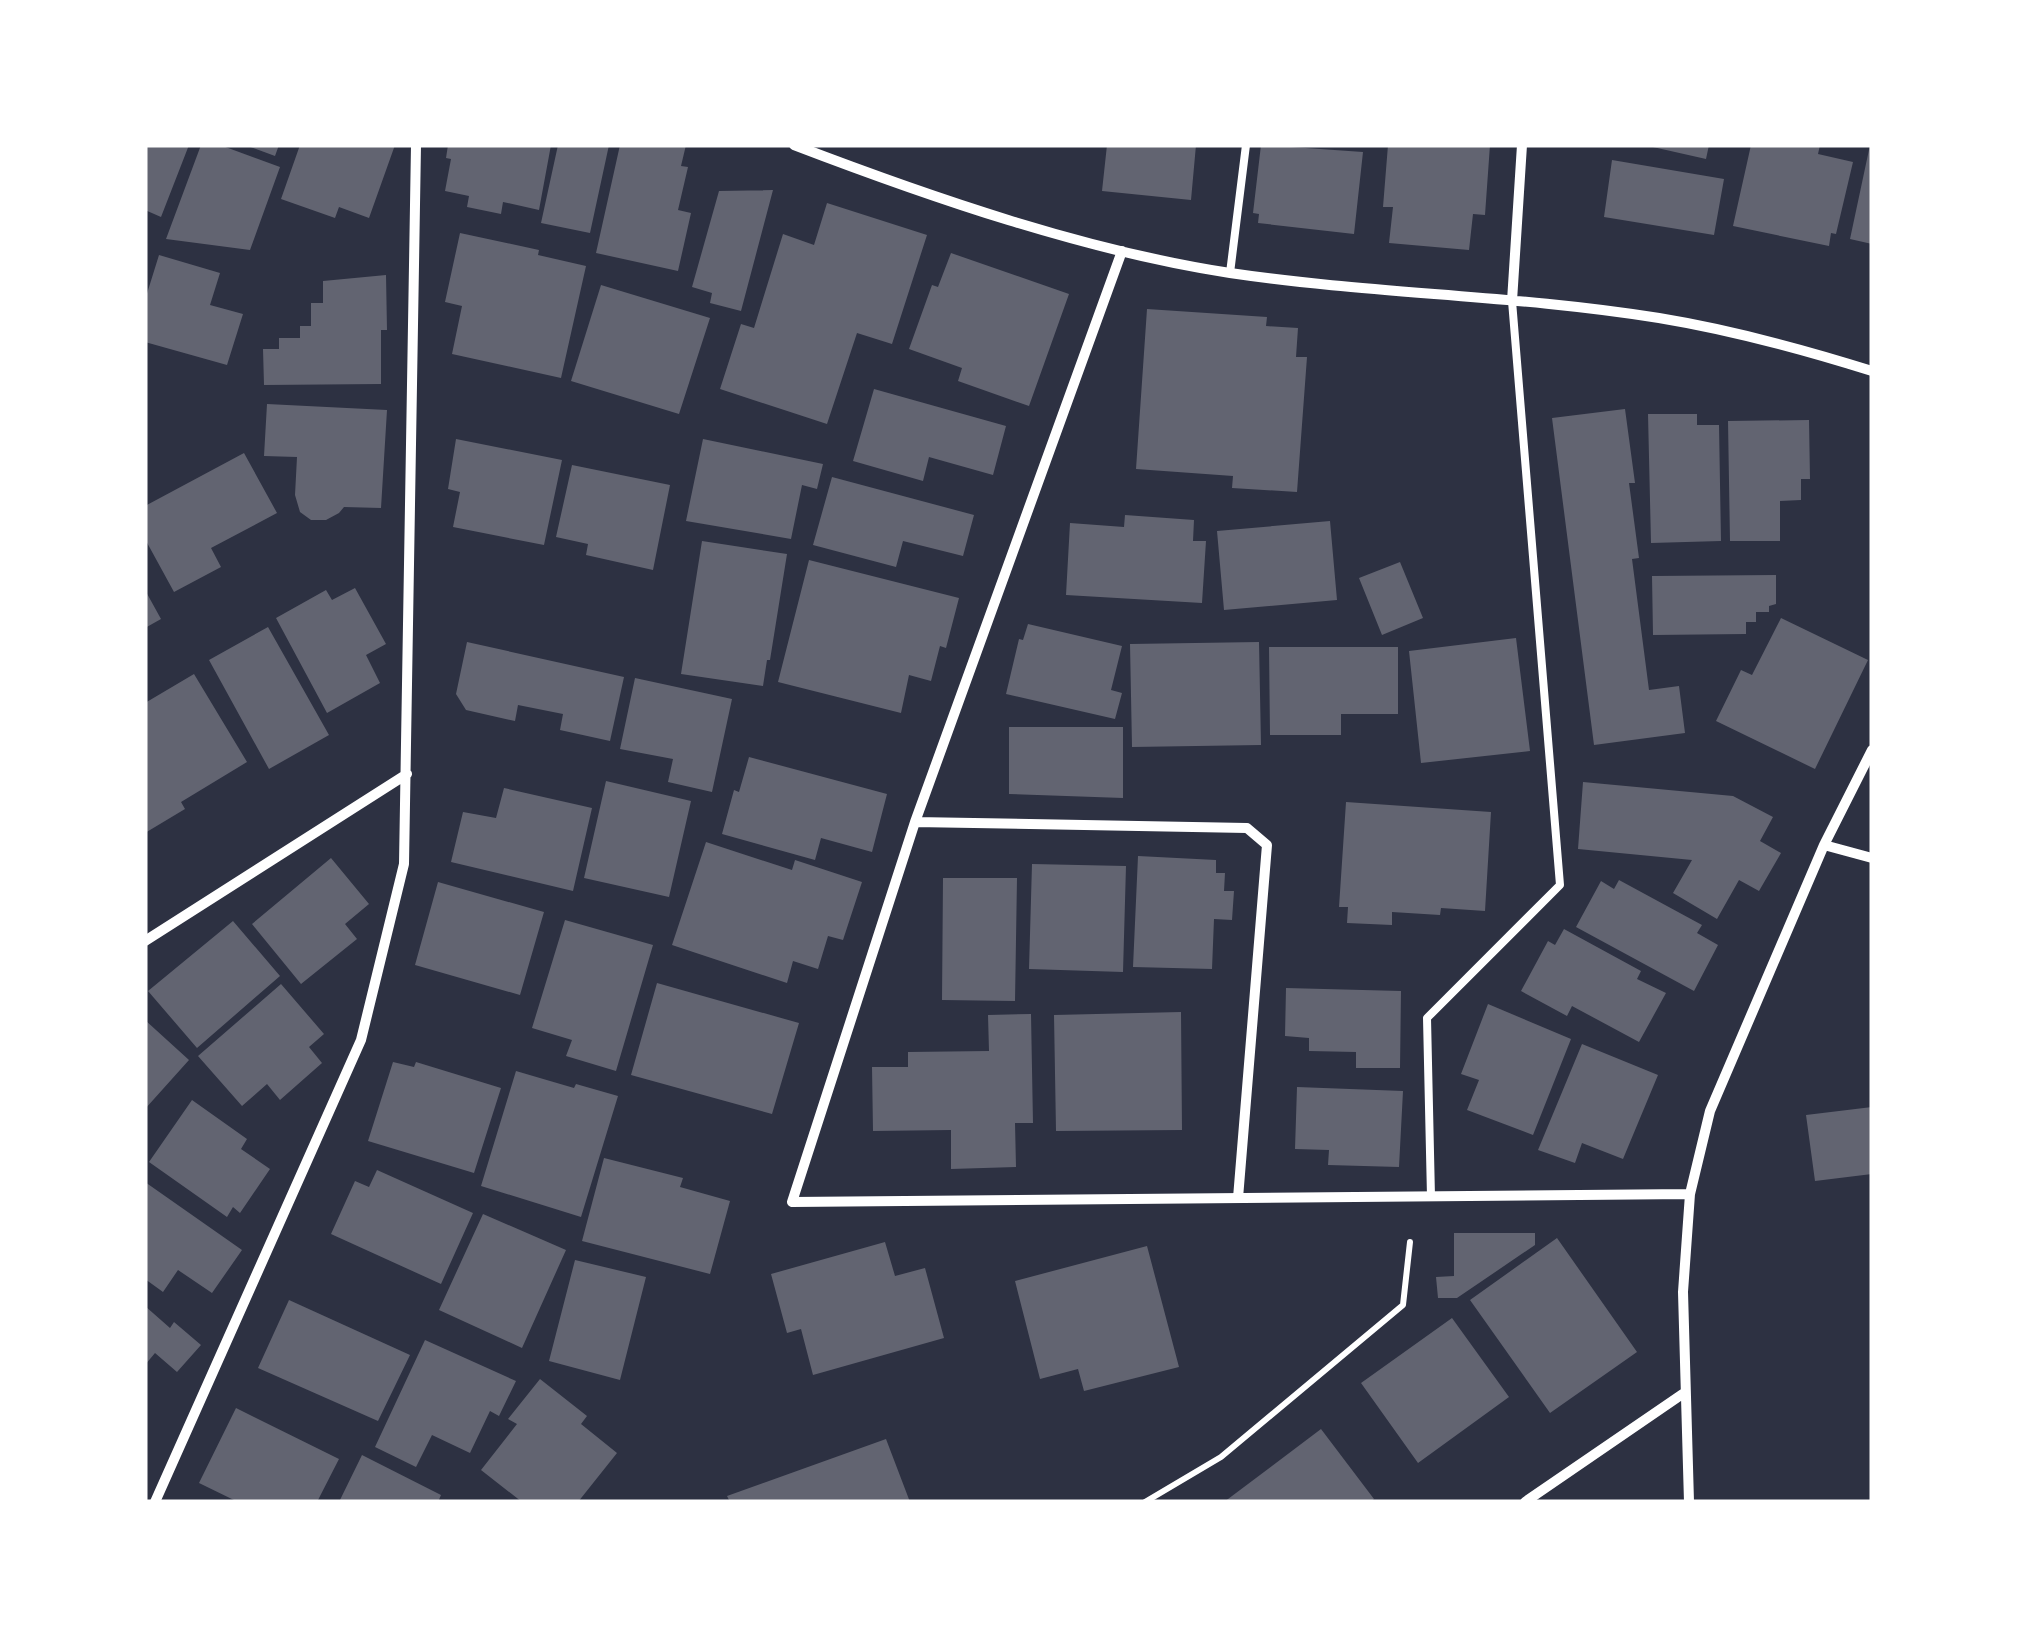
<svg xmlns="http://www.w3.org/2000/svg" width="2017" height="1647" viewBox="0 0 2017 1647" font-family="Arial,sans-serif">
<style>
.building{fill:#626471}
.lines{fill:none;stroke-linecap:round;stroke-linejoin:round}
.path{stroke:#fff;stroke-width:6}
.service{stroke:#fff;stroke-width:8}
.minor{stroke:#fff;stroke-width:10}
</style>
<rect width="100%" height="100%" fill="#2d3142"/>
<path class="building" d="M145,145H189L161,217L145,210Z
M201,145H220L280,167L250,250L166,239Z
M245,145H279L275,156Z
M300,145H395L369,218L339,207L335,218L281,199Z
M448,145H551L539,210L503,202L501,214L467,207L469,196L445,191L451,159L446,158Z
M558,145H609L590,233L541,223Z
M620,145H686L681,166L688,167L678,210L691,213L678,271L596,253Z
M1107,145H1196L1191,200L1102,191Z
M1261,145L1363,152L1354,234L1258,223L1259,214L1253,213Z
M1388,145H1490L1485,215L1473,214L1469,250L1389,243L1393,207H1383Z
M1644,145H1709L1706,159Z
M1751,145H1820L1818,154L1853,162L1836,234L1831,233L1829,246L1733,226Z
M1870,145H1872V244L1850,239Z
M1612,160L1724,179L1714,235L1604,217Z
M773,190L741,311L710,303L712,293L692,287L719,191Z
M827,203L927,235L892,344L857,333L827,424L720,389L741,324L754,328L783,234L814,245Z
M460,233L539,250L538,255L586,266L561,378L452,354L462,306L445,302Z
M951,253L1069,294L1029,406L958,381L962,368L909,349L932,285L938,287Z
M159,255L220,273L210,305L243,314L227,365L145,342V300Z
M386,275L387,330H381V384L264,385L263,349H279V338H300V326H311V303H323V281Z
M601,285L710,318L679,414L571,381Z
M1147,309L1267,317L1266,326L1298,328L1296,357H1307L1297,492L1232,488L1233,476L1136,469Z
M874,389L1006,426L993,475L929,457L923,481L853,461Z
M267,404L387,410L381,508L344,507L339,513L326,520H311L300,512L295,495L297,457L264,456Z
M1625,409L1635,483H1629L1639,558L1632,559L1649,690L1679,686L1685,733L1594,745L1552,418Z
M1648,414H1697V425H1719L1721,541L1651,543Z
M1809,420L1810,479H1801V500L1780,501V541H1730L1728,421Z
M456,439L562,460L544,545L453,527L460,492L448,489Z
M703,439L823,464L817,489L802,485L791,539L686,521Z
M244,453L277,513L211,548L221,567L174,592L145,539V506Z
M572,465L670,485L653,570L586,555L588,544L556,537Z
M832,477L974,515L963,556L903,541L896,567L813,545Z
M1125,515L1194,520L1193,541H1206L1202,603L1066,595L1070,523L1124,527Z
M1330,521L1337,600L1224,610L1217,531Z
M702,541L787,554L770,660H767L763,686L681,674Z
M809,560L959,598L946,648L940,646L931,681L909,675L901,713L778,682Z
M1400,562L1423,618L1382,635L1359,578Z
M1776,575V604L1769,606V612H1756V622H1746V634L1653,635L1652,576Z
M355,588L386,644L366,655L380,683L327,713L276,618L326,590L332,600Z
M145,590L161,619L145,628Z
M1781,618L1868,660L1815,769L1716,721L1741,670L1752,675Z
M1028,624L1122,646L1111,690L1122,693L1115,719L1006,694L1019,639L1023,640Z
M268,627L329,735L269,769L209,660Z
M1516,638L1530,751L1421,763L1409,651Z
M467,642L624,677L610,741L560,730L563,714L518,705L515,721L466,710L456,694Z
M1259,642L1261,745L1132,747L1130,644Z
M1269,647H1398V714H1341V735H1270Z
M194,674L247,762L181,802L185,809L145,833V703Z
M635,678L732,699L712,792L668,782L673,759L620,749Z
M1009,727H1123V798L1009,794Z
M749,757L887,794L872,852L821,838L815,860L722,834L734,790L739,792Z
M606,781L691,801L669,897L584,878Z
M1583,782L1733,796L1773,817L1760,841L1781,853L1759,891L1739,880L1717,919L1673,893L1692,860L1578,849Z
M504,788L592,808L573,891L451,862L463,812L496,818Z
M1346,802L1491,812L1485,911L1441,908L1440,915L1392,912V925L1347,923L1348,907H1339Z
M706,842L792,870L795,860L862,882L843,940L828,936L818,969L793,961L787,983L672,945Z
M1138,856L1216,860V873H1225L1224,891H1234L1232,920L1214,919L1212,969L1133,967Z
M331,858L369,904L345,924L357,939L301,984L252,924Z
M1032,864L1126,866L1123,972L1029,969Z
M943,878H1017L1015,1001L942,1000Z
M1619,880L1702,925L1697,933L1718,945L1694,991L1576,927L1601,881L1614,889Z
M438,882L544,912L520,995L415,965Z
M565,920L653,945L616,1071L566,1056L572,1040L532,1028Z
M233,921L280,976L197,1048L148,991Z
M1564,929L1641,971L1637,979L1666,993L1639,1042L1572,1006L1567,1016L1521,991L1548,941L1555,945Z
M657,983L799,1023L772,1114L631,1075Z
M281,984L324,1034L309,1047L322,1063L280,1100L267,1084L242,1106L198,1056Z
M1286,988L1401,991L1400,1068H1356V1052L1309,1051V1038L1285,1036Z
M1488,1004L1571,1039L1533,1135L1467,1110L1479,1080L1461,1074Z
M1181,1012L1182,1130L1056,1131L1054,1015Z
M1031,1014L1033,1123H1015L1016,1167L951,1169V1130L873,1131L872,1067H908V1052L989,1051L988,1015Z
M145,1020L189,1060L145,1109Z
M1582,1044L1658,1075L1623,1159L1582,1143L1575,1163L1538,1150Z
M393,1062L414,1067L416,1062L501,1088L474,1173L368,1141Z
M516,1071L574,1088L576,1084L618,1096L581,1217L481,1186Z
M1297,1087L1403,1091L1399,1167L1328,1165L1329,1150L1295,1149Z
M192,1100L247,1139L241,1149L270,1169L240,1213L233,1207L227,1217L149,1162Z
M1872,1107V1174L1815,1181L1806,1115Z
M604,1158L683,1178L680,1187L730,1201L710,1274L582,1241Z
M377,1170L473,1213L441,1284L331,1234L355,1181L369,1187Z
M145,1182L242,1250L212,1293L178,1270L163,1292L145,1279Z
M483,1214L566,1250L522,1348L439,1310Z
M1454,1233H1535V1245L1457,1298H1438L1436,1277L1454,1276Z
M1557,1238L1637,1352L1550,1413L1470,1300Z
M885,1242L895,1276L925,1268L944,1338L813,1375L801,1329L787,1333L771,1274Z
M1147,1246L1179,1367L1084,1391L1078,1369L1040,1379L1015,1281Z
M575,1260L646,1277L620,1380L549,1361Z
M289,1300L410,1355L378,1421L258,1368Z
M145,1306L170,1328L174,1322L201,1345L177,1372L155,1353L145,1365Z
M1452,1318L1509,1397L1418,1463L1361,1383Z
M425,1340L516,1381L499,1416L490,1411L470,1453L432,1435L416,1467L375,1447Z
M540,1379L587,1416L581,1424L617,1453L578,1502H522L481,1470L517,1424L508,1419Z
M236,1408L339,1459L317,1502H238L199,1483Z
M1321,1429L1374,1499L1370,1502H1224Z
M886,1439L910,1502H730L727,1496Z
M362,1455L441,1495L438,1502H339Z"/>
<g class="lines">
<path class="path" d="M1145,1502L1221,1457L1403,1305L1410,1242"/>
<path class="service" d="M1230,273L1246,145
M1431,1197L1427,1018L1560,885L1512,301"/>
<path class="minor" d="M794,145C930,197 1086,251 1230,273C1372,294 1517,295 1659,318C1732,330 1802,349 1872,371
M1122,251L915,822L792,1202L1690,1194
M1512,301L1522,145
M915,822L1247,828L1267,845L1238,1198
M1824,845L1872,858
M145,941L407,774
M155,1502L361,1040L404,864L416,145
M1525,1502L1684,1393
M1689,1502L1683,1292L1690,1194L1710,1111L1824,845L1872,750"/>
</g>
<rect width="2017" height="1647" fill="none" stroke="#ffffff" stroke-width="295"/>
</svg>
